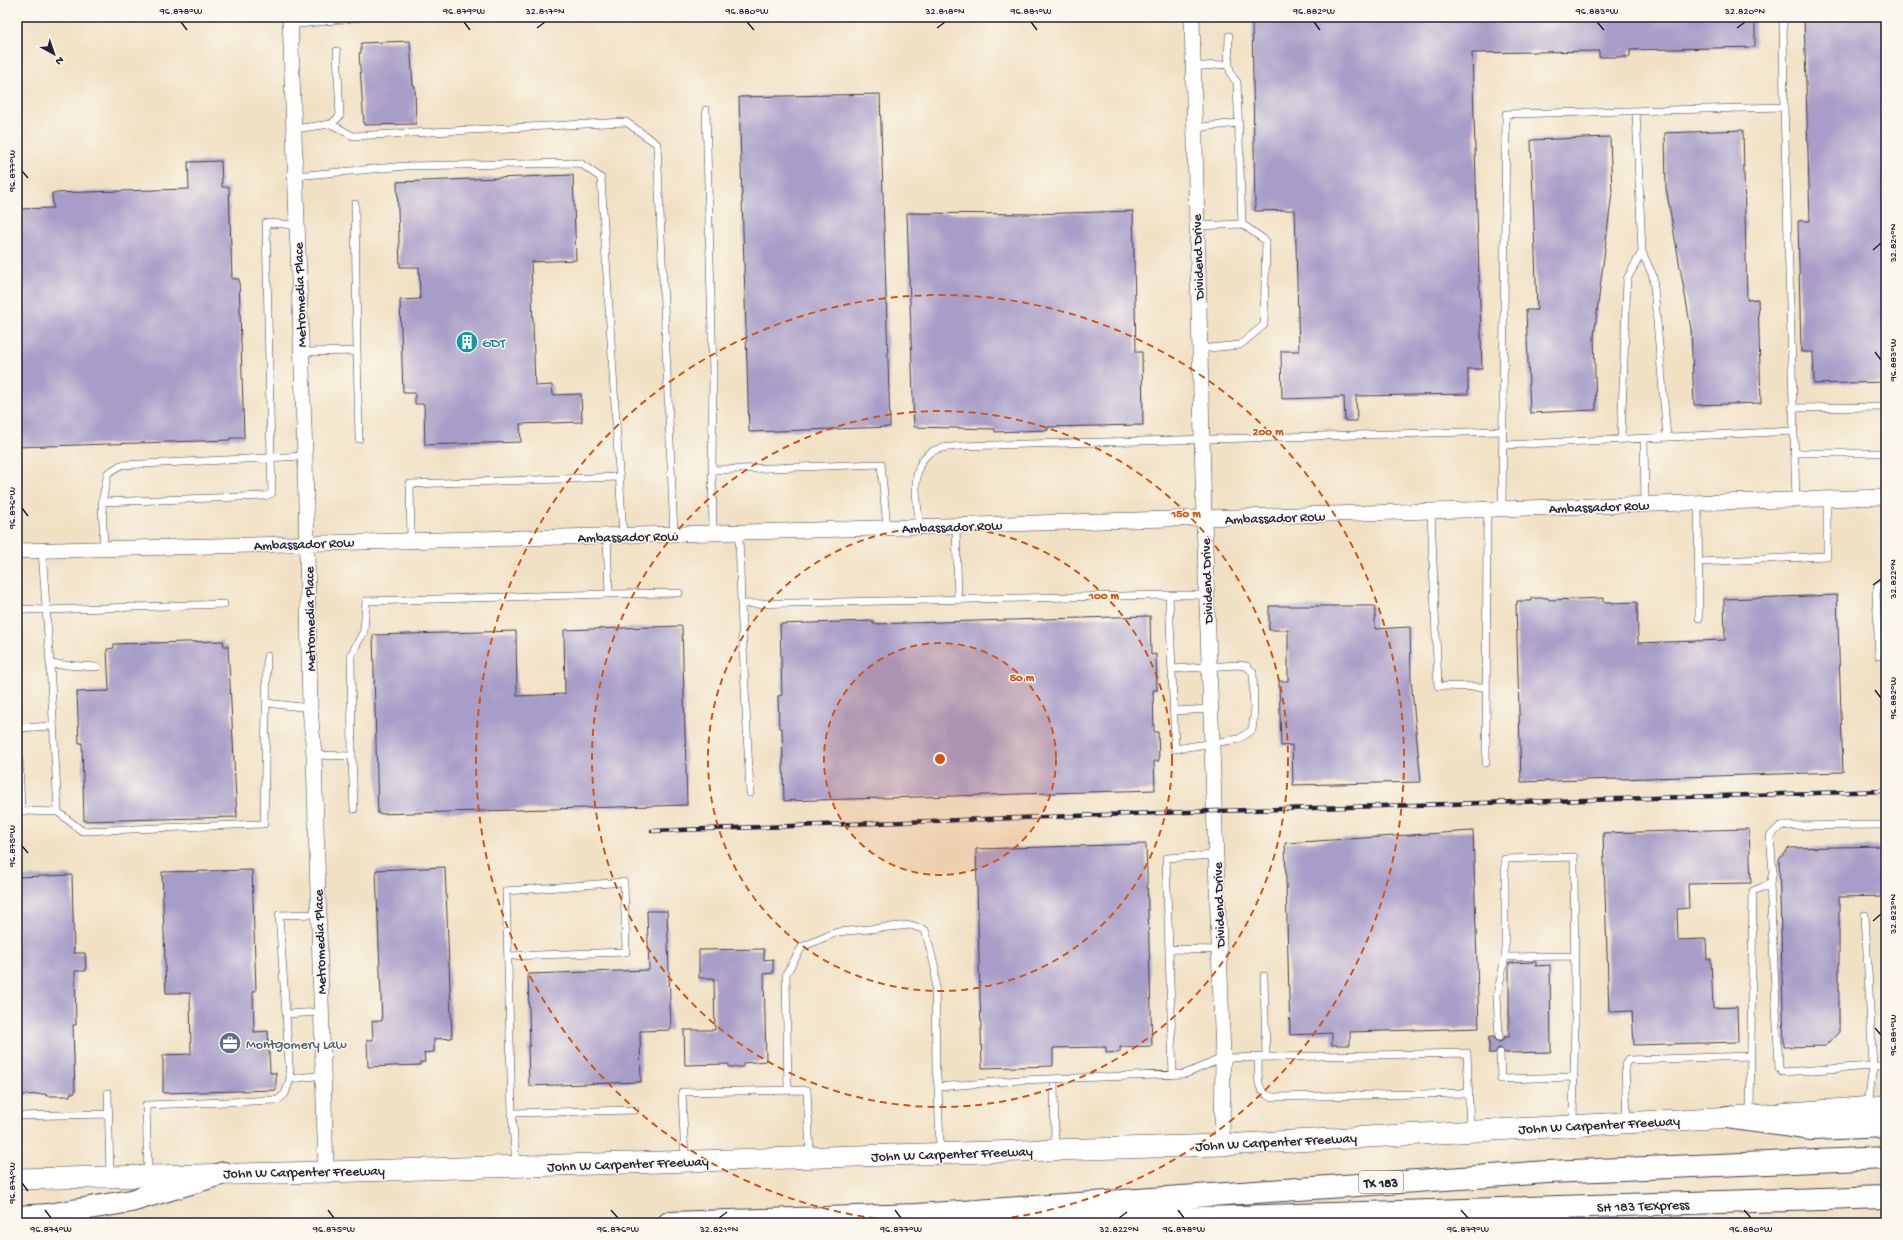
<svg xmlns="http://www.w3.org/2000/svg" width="1903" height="1240" viewBox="0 0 1903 1240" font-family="'Gochi Hand',sans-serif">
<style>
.building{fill:#a79dc8}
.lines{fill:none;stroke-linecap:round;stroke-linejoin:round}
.service-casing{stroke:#413f50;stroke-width:8}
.minor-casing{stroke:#413f50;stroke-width:16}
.secondary-casing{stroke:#413f50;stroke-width:22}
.motorway-casing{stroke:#413f50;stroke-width:24}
.service{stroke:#fff;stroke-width:7}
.minor{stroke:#fff;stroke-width:15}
.secondary{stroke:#fff;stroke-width:21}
.motorway{stroke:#fff;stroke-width:22}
.rail-casing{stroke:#22223b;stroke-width:4.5}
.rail{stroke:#fbf7ec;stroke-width:3;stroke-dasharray:9;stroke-linecap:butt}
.ticks{fill:none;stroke:#22223b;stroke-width:1.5}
.ring{fill:none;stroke:#d45411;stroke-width:2;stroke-dasharray:7 5}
.labels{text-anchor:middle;stroke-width:3;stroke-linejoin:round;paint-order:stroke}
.shield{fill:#fbf7ec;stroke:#636270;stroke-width:1}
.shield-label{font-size:13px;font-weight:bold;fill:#22223b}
.street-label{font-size:14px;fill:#22223b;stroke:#fbf7ec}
.culture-label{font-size:14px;fill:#0d838f;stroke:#fbf7ec;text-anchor:start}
.service-label{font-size:14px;fill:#4e5e75;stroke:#fbf7ec;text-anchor:start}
.centre{fill:#d45411;stroke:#fbf7ec;stroke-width:2}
.ring-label{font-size:12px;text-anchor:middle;font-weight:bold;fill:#d45411;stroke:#fbf7ec;stroke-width:3;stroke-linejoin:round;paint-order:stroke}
.neatline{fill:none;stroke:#22223b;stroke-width:1.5}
.ticks-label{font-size:10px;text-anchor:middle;fill:#22223b}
</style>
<rect width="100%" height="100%" fill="#fbf7ec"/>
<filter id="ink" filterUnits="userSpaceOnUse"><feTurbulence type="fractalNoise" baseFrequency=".025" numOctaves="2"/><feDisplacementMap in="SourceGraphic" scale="8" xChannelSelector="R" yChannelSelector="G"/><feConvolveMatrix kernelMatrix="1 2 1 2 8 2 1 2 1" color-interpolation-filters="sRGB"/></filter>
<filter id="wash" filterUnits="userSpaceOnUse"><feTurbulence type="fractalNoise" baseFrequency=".012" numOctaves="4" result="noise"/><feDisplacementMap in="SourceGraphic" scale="16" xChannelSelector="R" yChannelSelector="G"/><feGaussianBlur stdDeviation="0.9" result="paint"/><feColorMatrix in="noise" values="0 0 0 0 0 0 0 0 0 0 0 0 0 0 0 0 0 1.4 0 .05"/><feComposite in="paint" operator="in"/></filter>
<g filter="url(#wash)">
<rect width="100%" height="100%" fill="#f1e1c4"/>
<g id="blocks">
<path class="building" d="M1252,17H1755V47L1630,50V57H1599V51L1472,53L1482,369H1468V394L1356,396L1357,421H1345L1344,397L1282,399L1281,351H1299L1295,210L1255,211Z
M1804,17H1886V382L1814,384L1813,352H1801L1798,221H1810Z
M410,41L413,86H415L416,124L364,125L359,53H361V43Z
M880,94L890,427L749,432L739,97Z
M1743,130L1747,300L1758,299L1761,403L1694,405L1691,329L1666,188L1665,133Z
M1610,137L1612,193L1594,336L1596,410L1530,413L1526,310H1537L1531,140Z
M221,161L222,187H229L232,279H239L244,438H230V440L17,447V209L53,208L52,193L189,189L188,162Z
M573,175L576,260L531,262L535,386L552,385L553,395L581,394L582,422L520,424L521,442L425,445L424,404H415V393H403L400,300L420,299L419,267H400L397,182Z
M1133,211L1136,352H1142L1143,425L1048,427V430L995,432V429L914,427L907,213L1033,214Z
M1837,595L1843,772L1521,782L1516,604H1517V601H1531V598H1548L1549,600L1603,598V602H1612V603L1637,602L1638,643L1725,640L1724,599Z
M1269,606H1375V629L1410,627L1411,679L1421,782L1293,785L1292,745L1281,746L1279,681H1288V630H1269Z
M1150,616L1151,655L1156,654L1157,690H1153L1154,732H1158L1159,761H1154L1155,790L784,801L782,728H779L778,696L782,695L780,624L873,621V624Z
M682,626L687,805L378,814L373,635L516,631L517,696L565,694L564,630Z
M223,641L224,646H228L237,817L84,821L82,743H79L77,692L109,691L107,649L114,648V644Z
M1749,829L1751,883L1688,884L1689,908L1677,909L1678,940L1706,939L1707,959H1711L1713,1008L1737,1007L1738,1042L1634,1045L1632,1011L1609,1012L1603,833Z
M1473,831L1479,1028L1350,1032V1045H1332V1033L1290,1035L1285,843Z
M1146,844L1152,1046L1120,1047V1052L1106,1053V1047L1053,1048V1066L982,1068L976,849Z
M1886,846V896L1839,897V1032L1826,1046L1784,1047L1779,859L1789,848Z
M445,867L452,1038L434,1039V1052L424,1053L425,1062H420V1065L368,1067L367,1040H373L372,1021H382L376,870Z
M252,870L256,991H253L254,1032L268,1031L270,1073H276V1090L163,1093V1055L191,1054L190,993H166L162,872Z
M72,875L74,953H85L86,971H75L76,1025H73L75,1093H70V1096H46V1094L20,1095L17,1027V877Z
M647,911H667L671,1030L640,1031L641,1082L529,1086L528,1046H530L528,974L649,970Z
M764,949V960L773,959V973L764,974L766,1061L743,1063V1067H729V1064L685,1065L684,1030H715L714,978H699V950Z
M1536,962V966L1550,965L1551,1052L1505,1053L1500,1048L1497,1049L1495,1053H1489V1037H1494L1495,1040L1499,1042L1502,1041L1504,1037H1509V963Z"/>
</g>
</g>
<g filter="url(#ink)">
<use href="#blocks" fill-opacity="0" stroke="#413f50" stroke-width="1"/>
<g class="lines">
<g class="service-casing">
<path id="service" d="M1783,17L1784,107
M290,25L362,17
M1192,67L1229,64
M706,110L713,373L712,470L881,464L887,528
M1636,111L1642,252
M331,124L353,136L626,122L657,144L674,534
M1193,128L1238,123
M294,129L331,124L340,116L337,51
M295,176L406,166L580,163L601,178L623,536
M355,204L357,351
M297,225L266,223L271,457L272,493L266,496L102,502L108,473L121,465L305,456
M1197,226L1242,224
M1199,349L1240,345L1264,325L1266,241L1242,224L1237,82C1225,72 1229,50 1229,36
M302,352L357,351L359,439
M1792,408L1886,407
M1644,438L1645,505
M1621,439L1627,279L1642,252L1653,276L1667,437
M1503,445L1793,431
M1794,453H1886
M712,470L713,533
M102,502L104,549
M1698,503L1699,618
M1502,509L1506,114L1784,107L1796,500
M1431,512L1438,686L1486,687
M956,526L958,600
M920,527C918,506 909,471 927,455C936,447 950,447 960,446L1503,431
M739,533L741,604L1169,595L1175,749L1239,739L1252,730L1254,716L1253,672L1246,666L1238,665L1172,669
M607,536L609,594L679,593
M411,541L410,484L619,477
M42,550L50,664L97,667
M1698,562L1827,556V499
M1169,595H1207
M741,604L750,793
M17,609L46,610L224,604
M1879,656L1876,593L1878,586L1886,580
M50,664L58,812L82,831L264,824L267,656
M266,703L310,708
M1174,711L1211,709
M17,712L18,728
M53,726L18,728L21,811L58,812
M314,755L352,756
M1486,763L1487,510
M354,809L352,756L351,655L364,631L366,601L609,594
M1770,884L1779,1068L1782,1072L1873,1066L1865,915
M1169,949L1219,950
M508,956L626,952L624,882L506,891L512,1113
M1264,976L1266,1057
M286,1014L279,915L319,914
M1499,1037L1497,995L1505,957
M1500,1053L1501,1079L1574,1077
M1258,1057C1259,1073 1254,1094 1273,1097L1469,1093
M1173,1075L1166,858L1216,855
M290,1079L286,1014L321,1012
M1054,1079L1055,1149
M788,1090L786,974L802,947L837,932L911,925L925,930L935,968L936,1069L938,1087
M108,1093L110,1176
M1868,1106L1873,1066H1886
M1750,1114L1753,891L1770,884L1773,872L1770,836L1780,826L1886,825
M17,1116L108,1114
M1627,1120L1625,1065L1628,1060L1751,1056
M1573,1124L1575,1018L1574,857L1505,859V957L1575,956
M940,1152L938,1087L1020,1080L1185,1074L1223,1058L1467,1053L1470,1129
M685,1159L682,1092L807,1090L810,1155
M516,1164L512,1113L635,1110
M148,1175L146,1105L278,1100L285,1094L290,1079L323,1075"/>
</g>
<g class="minor-casing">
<path id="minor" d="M290,17L305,456L310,708L314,755L326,1172
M1192,17L1204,519L1223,1058L1222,1145
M17,551L713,533L1886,497"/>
</g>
<g class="secondary-casing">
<path id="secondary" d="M17,1179L326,1172L1222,1145L1750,1116L1886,1106"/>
</g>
<g class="motorway-casing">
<path id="motorway" d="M1727,1117L1812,1129L1886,1126
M17,1217L48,1215L131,1201L224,1173
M669,1223L917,1215L1548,1172L1886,1158
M1040,1223L1886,1197"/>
</g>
<use href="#service" class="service"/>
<use href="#minor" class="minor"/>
<use href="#secondary" class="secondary"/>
<use href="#motorway" class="motorway"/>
<g class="rail-casing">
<path id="rail" d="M652,831L1215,811L1886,791"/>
</g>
<use href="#rail" class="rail"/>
</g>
</g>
<path class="ticks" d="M181,22L187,30M464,22L470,30M747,22L754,30M1031,22L1037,30M1314,22L1320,30M1597,22L1604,30M537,28L545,22M937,28L945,22M1737,28L1745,22M22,171L28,178M1873,250L1881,243M1875,352L1881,360M22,508L28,516M1873,585L1881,579M1875,690L1881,698M22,846L28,853M1873,921L1881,914M1875,1028L1881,1035M22,1183L28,1191M45,1210L51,1218M328,1210L334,1218M611,1210L618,1218M895,1210L901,1218M1178,1210L1184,1218M1461,1210L1468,1218M1744,1210L1751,1218M719,1218L727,1212M1119,1218L1127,1212"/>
<circle cx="940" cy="759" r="116" fill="#d45411" fill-opacity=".12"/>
<g class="ring">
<circle cx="940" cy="759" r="116"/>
<circle cx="940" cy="759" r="232"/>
<circle cx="940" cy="759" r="348"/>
<path d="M936 1223A464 464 0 1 1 944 1223"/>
</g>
<defs>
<g id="building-disc" transform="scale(1.15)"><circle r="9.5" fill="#0f9aa8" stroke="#fbf7ec"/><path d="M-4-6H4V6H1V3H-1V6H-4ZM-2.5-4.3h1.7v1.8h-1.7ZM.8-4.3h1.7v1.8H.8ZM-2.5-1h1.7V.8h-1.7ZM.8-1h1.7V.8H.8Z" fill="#fff"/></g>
<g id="office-disc" transform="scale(1.15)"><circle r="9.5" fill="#5c6f8a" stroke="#fbf7ec"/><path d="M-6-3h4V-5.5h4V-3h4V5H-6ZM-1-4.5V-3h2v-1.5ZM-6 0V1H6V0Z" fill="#fff"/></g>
</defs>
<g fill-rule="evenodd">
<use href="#building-disc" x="467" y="342"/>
<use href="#office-disc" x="230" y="1043"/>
</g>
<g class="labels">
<rect class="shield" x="1359" y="1171" width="44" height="22" rx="3"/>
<g class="shield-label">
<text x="1381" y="1187">TX 183</text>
</g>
<g class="street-label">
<text transform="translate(1197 257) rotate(-92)" y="5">Dividend Drive</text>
<text transform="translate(299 295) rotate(-92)" y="5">Metromedia Place</text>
<text transform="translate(1599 506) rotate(-2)" y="5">Ambassador Row</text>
<text transform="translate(1275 517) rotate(-2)" y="5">Ambassador Row</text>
<text transform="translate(952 526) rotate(-2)" y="5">Ambassador Row</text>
<text transform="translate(628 536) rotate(-1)" y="5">Ambassador Row</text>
<text transform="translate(304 543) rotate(-2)" y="5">Ambassador Row</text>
<text transform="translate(1206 581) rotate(-92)" y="5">Dividend Drive</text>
<text transform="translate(309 619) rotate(-91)" y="5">Metromedia Place</text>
<text transform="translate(1218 905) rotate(-92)" y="5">Dividend Drive</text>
<text transform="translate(319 942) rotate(-92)" y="5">Metromedia Place</text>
<text transform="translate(1599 1124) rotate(-3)" y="5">John W Carpenter Freeway</text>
<text transform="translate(1276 1141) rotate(-3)" y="5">John W Carpenter Freeway</text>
<text transform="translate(952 1153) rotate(-2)" y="5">John W Carpenter Freeway</text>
<text transform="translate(628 1163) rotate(-2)" y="5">John W Carpenter Freeway</text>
<text transform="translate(304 1171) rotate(-1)" y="5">John W Carpenter Freeway</text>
<text transform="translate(1643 1205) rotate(-2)" y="5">SH 183 TEXpress</text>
</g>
<g class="culture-label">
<text x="482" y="347">GDT</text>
</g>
<g class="service-label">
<text x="246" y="1048">Montgomery Law</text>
</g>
</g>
<circle cx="940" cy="759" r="6" class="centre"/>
<g class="ring-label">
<text x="1268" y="435">200 m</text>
<text x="1186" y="517">150 m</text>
<text x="1104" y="599">100 m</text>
<text x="1022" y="681">50 m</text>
</g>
<rect width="1903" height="1240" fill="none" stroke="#fbf7ec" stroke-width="44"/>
<g transform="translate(54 54) rotate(140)" stroke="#fbf7ec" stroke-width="3" paint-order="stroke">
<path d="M0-3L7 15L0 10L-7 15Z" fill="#22223b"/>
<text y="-6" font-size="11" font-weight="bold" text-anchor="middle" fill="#22223b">N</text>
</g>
<rect x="22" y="22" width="1859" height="1196" class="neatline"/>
<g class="ticks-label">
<text x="181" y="14">96.878°W</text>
<text x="464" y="14">96.879°W</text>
<text x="545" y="14">32.817°N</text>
<text x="747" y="14">96.880°W</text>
<text x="945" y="14">32.818°N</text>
<text x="1031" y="14">96.881°W</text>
<text x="1314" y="14">96.882°W</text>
<text x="1597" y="14">96.883°W</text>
<text x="1745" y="14">32.820°N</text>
<text transform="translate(11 171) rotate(-90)" y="4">96.877°W</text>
<text transform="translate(1892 243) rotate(-90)" y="4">32.821°N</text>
<text transform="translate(1892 360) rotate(-90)" y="4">96.883°W</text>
<text transform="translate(11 508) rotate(-90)" y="4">96.876°W</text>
<text transform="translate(1892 579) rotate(-90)" y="4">32.822°N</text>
<text transform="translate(1892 698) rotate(-90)" y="4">96.882°W</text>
<text transform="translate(11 846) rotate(-90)" y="4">96.875°W</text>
<text transform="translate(1892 914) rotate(-90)" y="4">32.823°N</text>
<text transform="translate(1892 1035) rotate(-90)" y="4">96.881°W</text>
<text transform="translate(11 1183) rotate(-90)" y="4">96.874°W</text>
<text x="51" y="1232">96.874°W</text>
<text x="334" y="1232">96.875°W</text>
<text x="618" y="1232">96.876°W</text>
<text x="719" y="1232">32.821°N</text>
<text x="901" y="1232">96.877°W</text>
<text x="1119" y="1232">32.822°N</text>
<text x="1184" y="1232">96.878°W</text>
<text x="1468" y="1232">96.879°W</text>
<text x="1751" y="1232">96.880°W</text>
</g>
</svg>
